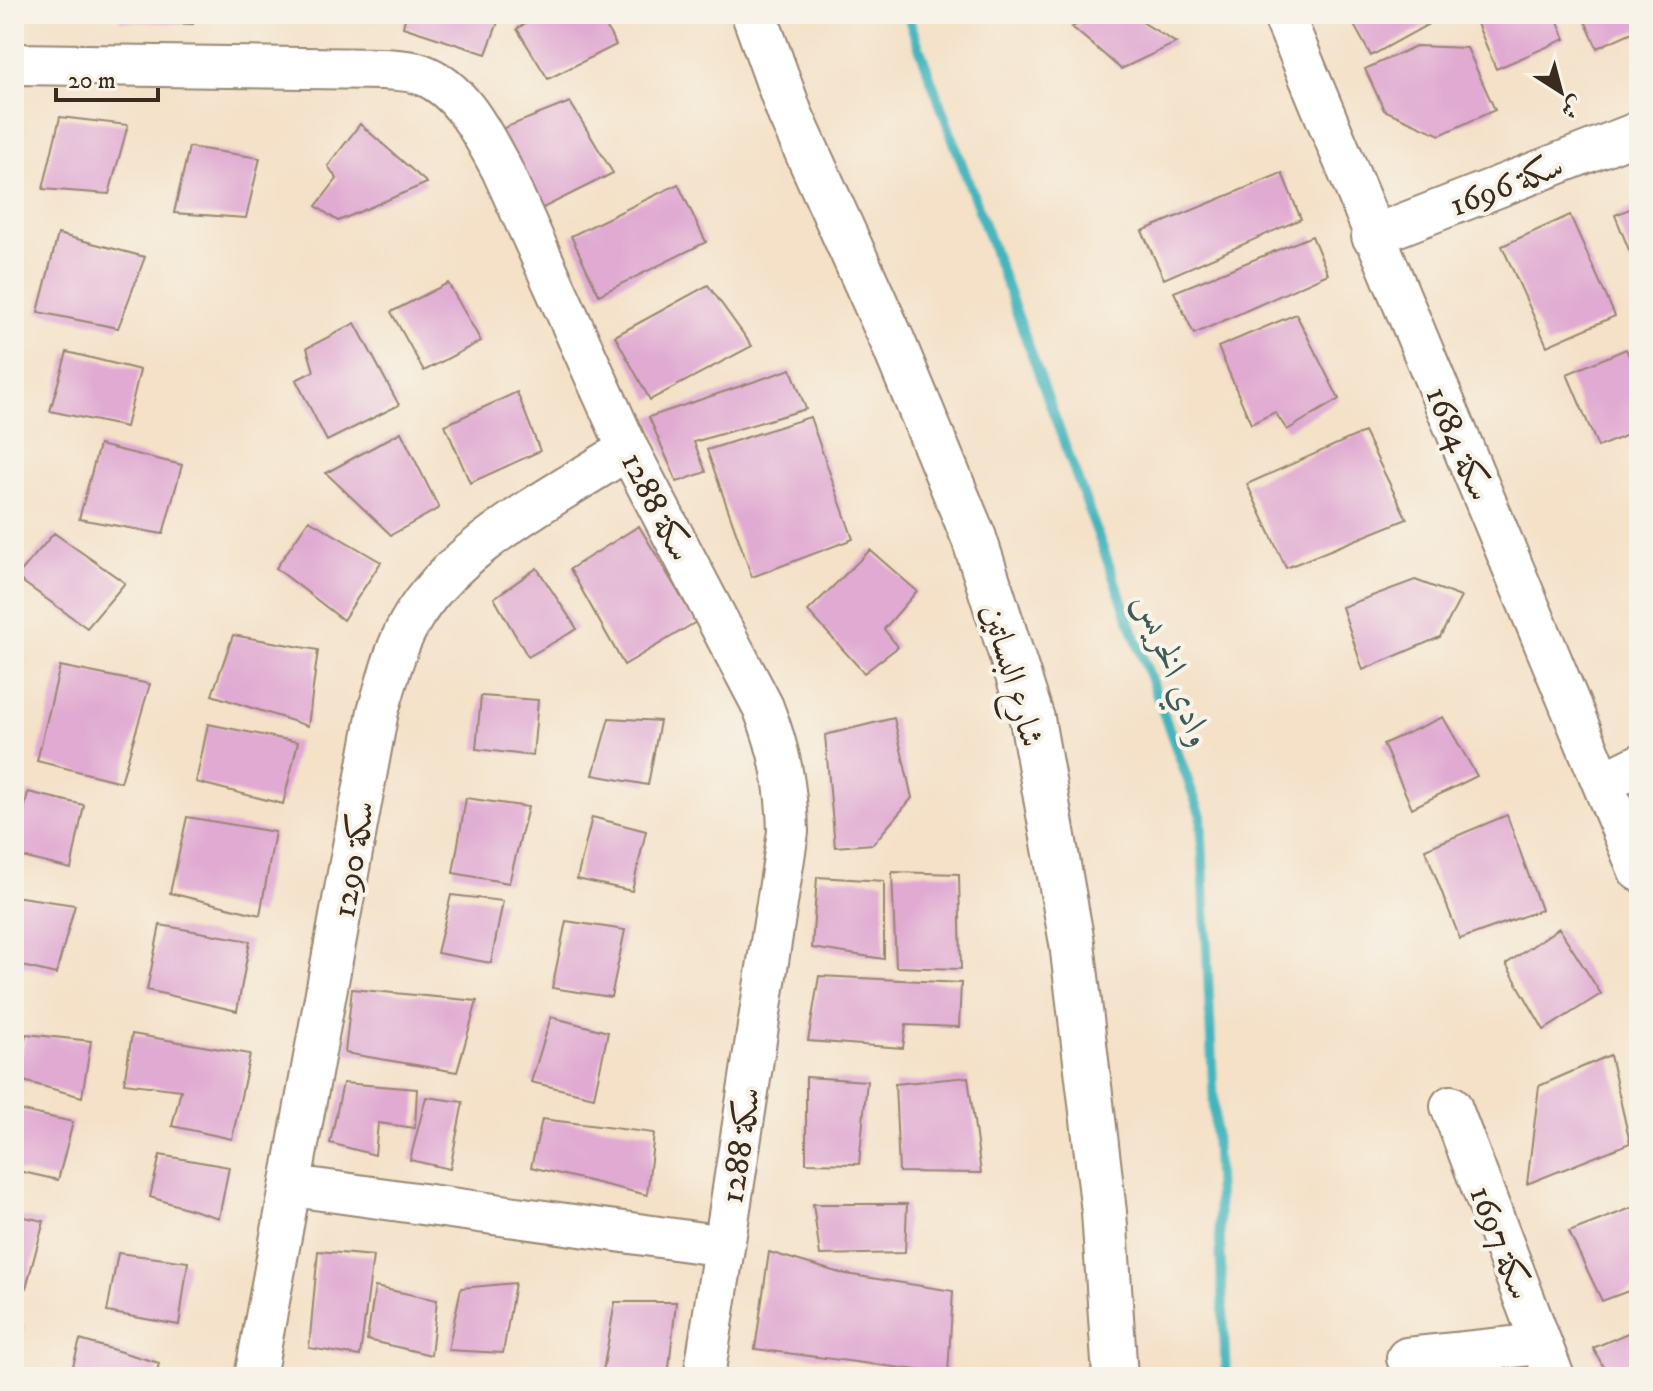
<svg xmlns="http://www.w3.org/2000/svg" width="1653" height="1391" viewBox="0 0 1653 1391" font-family="'IM FELL DW Pica',Amiri,serif">
<style>
.lines{fill:none;stroke-linecap:round;stroke-linejoin:round}
.stream{stroke:#45b5bd;stroke-width:10}
.building{fill:#e0aad2}
.street-casing{stroke:#988673;stroke-width:44}
.secondary-casing{stroke:#988673;stroke-width:48}
.street{stroke:#fff;stroke-width:40}
.secondary{stroke:#fff;stroke-width:44}
.labels{text-anchor:middle;stroke-width:8;stroke-linejoin:round;paint-order:stroke}
.street-label{font-size:34px;fill:#3b2a1e;stroke:#f7f3e8}
.water-label{font-size:36px;font-style:italic;fill:#3e5b56;stroke:#f7f3e8}
</style>
<rect width="100%" height="100%" fill="#f7f3e8"/>
<filter id="ink" filterUnits="userSpaceOnUse"><feTurbulence type="fractalNoise" baseFrequency=".0125" numOctaves="2"/><feDisplacementMap in="SourceGraphic" scale="16" xChannelSelector="R" yChannelSelector="G"/><feConvolveMatrix kernelMatrix="1 2 1 2 8 2 1 2 1" color-interpolation-filters="sRGB"/></filter>
<filter id="wash" filterUnits="userSpaceOnUse"><feTurbulence type="fractalNoise" baseFrequency=".006" numOctaves="4" result="noise"/><feDisplacementMap in="SourceGraphic" scale="32" xChannelSelector="R" yChannelSelector="G"/><feGaussianBlur stdDeviation="1.8" result="paint"/><feColorMatrix in="noise" values="0 0 0 0 0 0 0 0 0 0 0 0 0 0 0 0 0 1.4 0 .05"/><feComposite in="paint" operator="in"/></filter>
<g filter="url(#wash)">
<rect width="100%" height="100%" fill="#f4e1c8"/>
<g class="lines">
<path class="stream" d="M907,14L1201,816L1226,1377"/>
</g>
<g id="blocks">
<path class="building" d="M121,14H193V24L120,21Z
M406,14H501L486,54L403,27Z
M539,14H599L616,45L548,79L517,29Z
M1099,14H1129L1176,43L1121,69L1072,27Z
M1348,14H1423L1429,24L1371,56Z
M1473,14H1555L1565,39L1496,69Z
M1582,14H1639V29L1597,48Z
M1416,46L1467,48L1495,110L1440,135L1384,110L1365,69Z
M570,102L613,173L539,210L494,132Z
M60,117L128,125L109,194L43,189Z
M360,124L427,183L338,221L316,206L337,179L328,166Z
M189,147L260,158L246,218L174,213Z
M1282,173L1301,219L1164,279L1142,231Z
M678,184L706,242L599,295L571,236Z
M1639,205V275L1615,215Z
M1570,215L1615,316L1547,346L1502,246Z
M58,234L145,257L118,328L38,312Z
M1312,236L1328,274L1194,334L1174,292Z
M448,283L481,341L424,371L391,312Z
M708,285L752,346L650,400L615,336Z
M1296,314L1339,399L1287,430L1275,412L1251,424L1218,347Z
M355,323L399,405L327,441L296,380L314,371L307,348Z
M1626,349L1639,380V430L1598,447L1567,374Z
M67,352L140,370L126,427L50,411Z
M791,369L806,409L694,442L706,472L677,482L649,417Z
M517,392L540,451L470,483L445,425Z
M810,417L853,539L752,577L707,450Z
M401,432L439,508L391,535L326,473Z
M1364,432L1407,519L1286,568L1247,484Z
M99,445L182,465L163,534L79,519Z
M309,520L381,562L343,620L276,568Z
M639,526L696,622L624,665L570,569Z
M54,533L125,583L87,628L16,577Z
M870,550L917,591L884,629L898,647L864,673L808,611Z
M537,568L577,629L528,657L494,598Z
M1415,580L1461,597L1440,637L1363,670L1342,607Z
M233,635L318,650L308,726L212,695Z
M60,666L150,684L121,782L37,761Z
M481,696L538,700L533,756L476,749Z
M1443,717L1477,776L1412,808L1383,744Z
M609,718L660,721L648,785L593,775Z
M894,718L912,798L873,844L835,847L825,735Z
M208,724L298,742L283,804L196,782Z
M28,792L84,805L71,869L15,855Z
M466,798L528,807L509,883L453,873Z
M1507,815L1541,910L1460,939L1425,849Z
M187,817L275,832L260,915L170,893Z
M592,817L646,831L632,891L577,879Z
M892,872L959,874L961,969L896,967Z
M817,877L884,881V959L812,948Z
M451,895L503,901L491,963L437,953Z
M14,896L75,905L56,974L14,964Z
M566,921L625,930L611,997L552,988Z
M160,925L250,941L237,1011L147,990Z
M1559,928L1601,994L1544,1030L1506,964Z
M819,976L961,983L959,1027L906,1025L903,1048L808,1041Z
M352,989L477,1001L457,1072L345,1053Z
M551,1017L608,1032L594,1097L531,1082Z
M26,1034L91,1041L82,1097L16,1079Z
M132,1034L250,1054L232,1139L172,1126L181,1090L124,1083Z
M1610,1055L1630,1143L1527,1184L1539,1086Z
M806,1077L867,1081L859,1164L806,1163Z
M968,1077L981,1173L899,1172L895,1084Z
M343,1083L417,1089L415,1128L378,1123L375,1155L330,1143Z
M426,1097L463,1102L450,1169L410,1160Z
M14,1109L73,1122L58,1180L14,1170Z
M542,1119L654,1133L647,1195L531,1167Z
M160,1155L229,1167L219,1218L150,1197Z
M813,1204H907L905,1253L820,1255Z
M1639,1205V1287L1602,1301L1569,1232Z
M14,1215L44,1221L26,1288L14,1284Z
M318,1251L373,1256L360,1356L309,1348Z
M769,1252L840,1273L953,1291L948,1374L755,1349Z
M118,1253L188,1262L179,1325L107,1312Z
M515,1283L503,1353L448,1350L461,1288Z
M375,1287L437,1300L431,1355L367,1340Z
M615,1302H676L668,1377H602Z
M14,1323L24,1325L16,1372H14Z
M1639,1328V1377H1609L1593,1348Z
M80,1340L159,1363L156,1377H70Z"/>
</g>
</g>
<g filter="url(#ink)">
<use href="#blocks" fill-opacity="0" stroke="#988673" stroke-width="2"/>
<g class="lines">
<g class="street-casing">
<path id="street" d="M1283,14L1639,871
M14,64L383,69C395,70 410,70 421,74C462,89 483,135 502,170L628,449L763,707C780,750 787,787 788,832L704,1377
M1372,236L1639,132
M1603,783L1639,765
M1451,1106L1554,1377
M293,1186L724,1246
M1407,1358L1540,1344
M255,1377L378,711C387,682 394,651 409,624C452,546 555,497 628,449"/>
</g>
<g class="secondary-casing">
<path id="secondary" d="M754,14L790,114L892,340L974,538L1032,719L1072,943L1104,1212L1115,1377"/>
</g>
<use href="#street" class="street"/>
<use href="#secondary" class="secondary"/>
</g>
</g>
<g class="labels">
<g class="street-label">
<text transform="translate(1506 184) rotate(-21)" y="12">سكة 1696</text>
<text transform="translate(1460 443) rotate(67)" y="12">سكة 1684</text>
<text transform="translate(658 506) rotate(63)" y="12">سكة 1288</text>
<text transform="translate(1014 675) rotate(74)" y="12">شارع البساتين</text>
<text transform="translate(352 859) rotate(-80)" y="12">سكة 1290</text>
<text transform="translate(739 1145) rotate(-81)" y="12">سكة 1288</text>
<text transform="translate(1502 1242) rotate(69)" y="12">سكة 1697</text>
</g>
<g class="water-label">
<text transform="translate(1176 669) rotate(70)" y="13">وادي الخريس</text>
</g>
</g>
<rect width="1653" height="1391" fill="none" stroke="#f7f3e8" stroke-width="48"/>
<g transform="translate(1561 92) rotate(144)" stroke="#f7f3e8" stroke-width="6" paint-order="stroke">
<path d="M0-6L14 30L0 20L-14 30Z" fill="#3b2a1e"/>
<text y="-12" font-size="22" font-weight="bold" text-anchor="middle" fill="#3b2a1e">ش</text>
</g>
<path d="M56 88v12h102v-12" fill="none" stroke="#3b2a1e" stroke-width="4"/>
<text x="68" y="88" font-size="24" fill="#3b2a1e" stroke="#f7f3e8" stroke-width="6" paint-order="stroke">20 m</text>
</svg>
